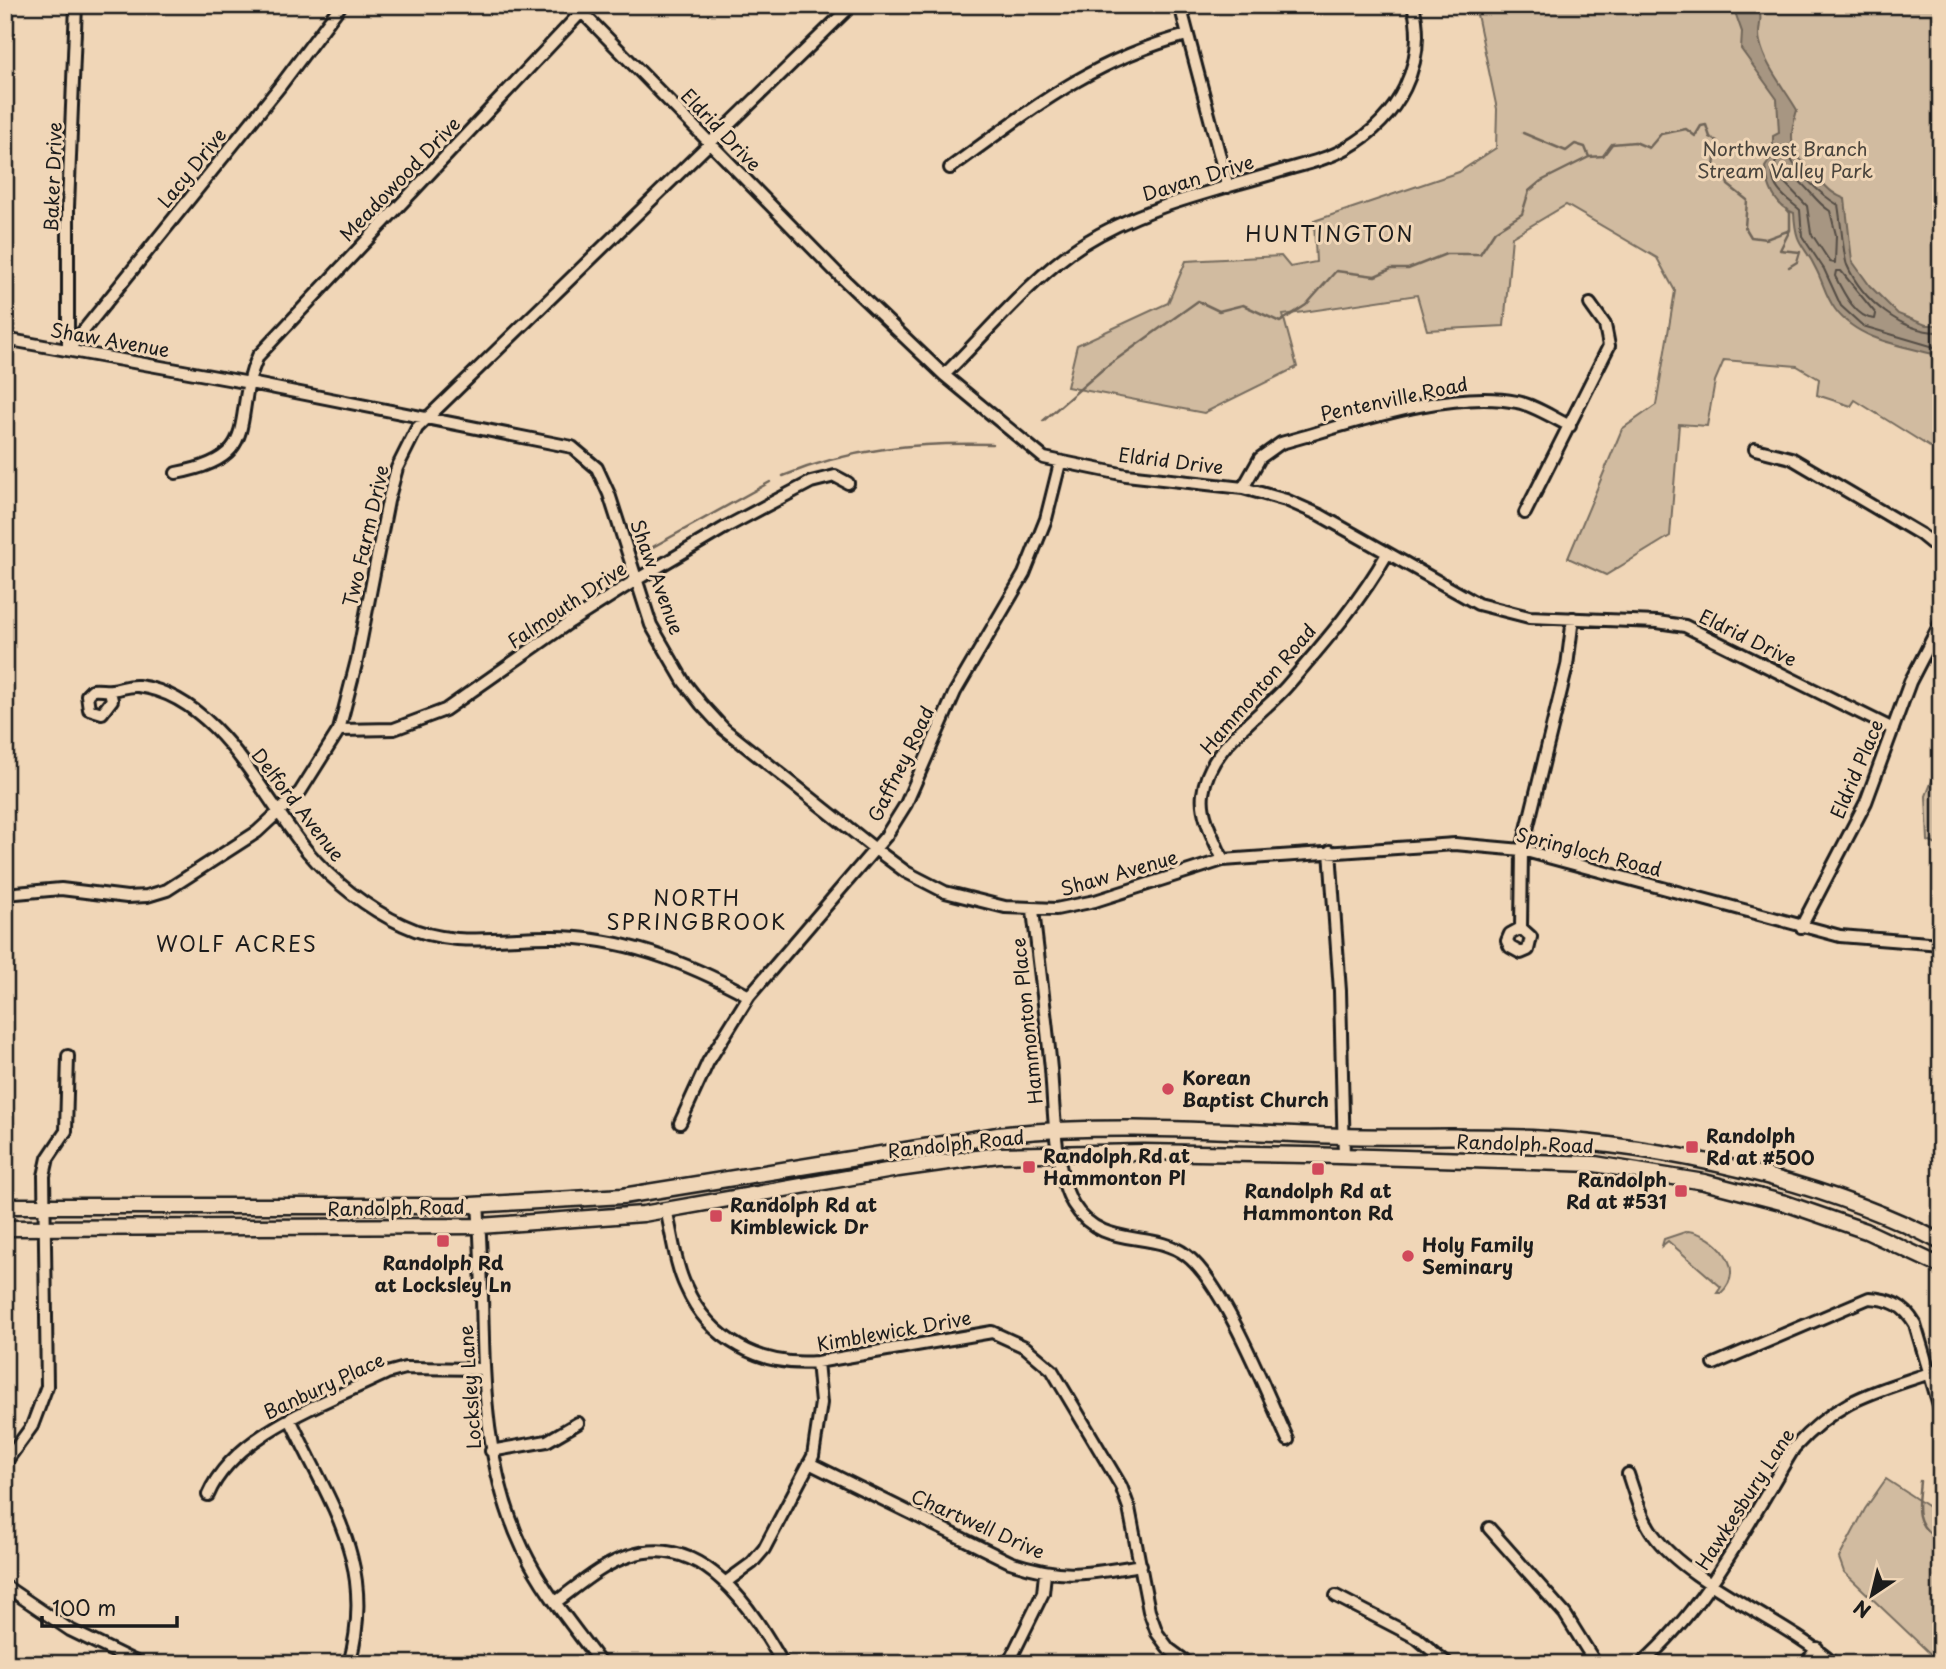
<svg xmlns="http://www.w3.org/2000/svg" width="1946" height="1669" viewBox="0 0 1946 1669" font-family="'Playpen Sans',sans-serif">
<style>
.green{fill:#d1bba0;stroke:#766c5e;stroke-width:2}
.water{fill:#a79682;stroke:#6f6559;stroke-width:2}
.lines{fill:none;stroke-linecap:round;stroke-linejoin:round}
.shore{stroke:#544d45;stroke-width:2}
.stream{stroke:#6f6559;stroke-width:2.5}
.minor-casing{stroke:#1c1c1c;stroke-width:16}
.major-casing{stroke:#1c1c1c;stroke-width:19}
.minor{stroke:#f0d6b7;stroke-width:10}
.major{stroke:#f0d6b7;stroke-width:14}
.poi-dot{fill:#d1495b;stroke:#f0d6b7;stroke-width:2.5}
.labels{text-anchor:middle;stroke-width:6;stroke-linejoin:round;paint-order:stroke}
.street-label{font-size:19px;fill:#1c1c1c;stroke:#f0d6b7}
.park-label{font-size:19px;fill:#49443d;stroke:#f0d6b7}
.poi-label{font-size:19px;font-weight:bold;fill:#1c1c1c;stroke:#f0d6b7;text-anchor:start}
.neighbourhood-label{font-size:21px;letter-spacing:2px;fill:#1c1c1c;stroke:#f0d6b7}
</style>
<rect width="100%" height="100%" fill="#f0d6b7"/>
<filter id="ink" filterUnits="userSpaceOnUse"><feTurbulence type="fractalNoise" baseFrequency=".0143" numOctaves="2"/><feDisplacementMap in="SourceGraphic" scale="14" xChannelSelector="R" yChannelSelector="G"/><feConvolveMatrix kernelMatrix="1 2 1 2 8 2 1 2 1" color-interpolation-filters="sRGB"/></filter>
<g filter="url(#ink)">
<path class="green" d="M1475,5H1941V454L1855,400L1851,406L1817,395L1819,379L1797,366L1724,360L1715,381L1707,426L1679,424L1670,536L1606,575L1568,558L1622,429L1656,405L1675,291L1657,258L1566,205L1512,237L1504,326L1427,330L1417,295L1283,315L1297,367L1204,413L1067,387L1077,345L1168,303L1186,261L1281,256L1290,267L1316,262L1314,221L1459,172L1496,148L1497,109Z
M1941,758V847L1928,841L1926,796Z
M1688,1231C1715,1234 1748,1268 1721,1293H1717L1721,1287L1668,1241L1662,1246L1664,1239Z
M1886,1479L1941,1515V1664L1844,1572L1839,1558L1865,1509Z"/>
<path class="water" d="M1741,5H1757C1765,20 1756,28 1760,42C1765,66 1785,89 1797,110C1787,145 1791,151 1816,176C1827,187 1830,193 1845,199L1852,261L1870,286L1898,314L1926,325H1941V356C1905,346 1858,341 1835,309C1826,297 1823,283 1817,271C1804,242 1796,249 1794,213C1774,206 1768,186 1765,167L1773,155V136L1779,133L1777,99L1741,49L1742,32L1735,12Z"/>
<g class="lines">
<path class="shore" d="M1784,172C1803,177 1813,201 1830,211L1836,235L1835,263L1830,262L1811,233L1807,206L1784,182Z
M1836,271H1841L1876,314L1875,319C1856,319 1843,292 1835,276Z
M1941,332C1902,333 1862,300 1847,265C1844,260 1840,214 1838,205C1820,194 1794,170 1786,150L1781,149C1780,156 1774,163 1773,170C1770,189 1789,200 1800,210L1802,236L1824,269L1841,306L1863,326L1941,349"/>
<path class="stream" d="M1523,133L1566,151L1575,144L1585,147L1589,157L1603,156L1612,144L1635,142L1649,148L1661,134L1686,129L1695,136L1701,126L1706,125L1710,137L1717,141L1714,167L1726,177L1728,185L1747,200L1745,227L1751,237L1766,239L1790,230V213L1787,209
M1789,267L1797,262L1800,252L1780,250L1790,230
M1043,421L1103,369L1198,301L1219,311L1243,305L1280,322L1306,305L1336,271L1375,276L1391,269H1408L1446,254H1480L1495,231L1522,214L1529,191L1541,181L1589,157
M783,476C851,448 919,442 992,444
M642,553L770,482
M1920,1481C1918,1504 1913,1521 1933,1536L1934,1558L1941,1566"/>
<g class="minor-casing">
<path id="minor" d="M575,5L837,273L944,375L1044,458L1126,475L1243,488L1286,500L1320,515L1478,604L1529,617L1657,622L1685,626L1893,729
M1180,5L1228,187
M950,168C1029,111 1091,60 1187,35
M5,339L250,383L572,447L597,468L609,494L651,625L684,682L701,704L724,729L875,849L906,872L945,892L1005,907L1056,909L1095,901L1223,860L1455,844L1522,850L1840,936L1941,944
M68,350L281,85L341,5
M68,350V207L76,5
M944,375C987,333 1033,276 1083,244C1140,208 1207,193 1271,174C1296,166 1324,161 1347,148C1398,119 1428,64 1413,5
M1755,449L1791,458L1920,534L1941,551
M176,473C265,457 230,418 258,356L588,5
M1243,488L1260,458L1281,443C1348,425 1449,388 1517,402C1534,405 1553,418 1570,426
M1525,513L1609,346L1605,325L1590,304
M110,691L112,700L102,713L89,709L87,695L92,690C99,689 106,691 112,690C121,689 128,685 138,686C218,696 261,795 307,851C332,881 368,909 403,925C451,948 498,937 549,937C620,936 687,962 749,996
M339,730L394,729L445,710L570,622L636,580L726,527L811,482L835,476L848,483
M1330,851L1340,991L1344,1157
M1223,860C1215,841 1200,815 1203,794C1208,747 1259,718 1287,686C1323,644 1360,602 1387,554
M5,894L61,889L127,897L147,896L167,890L257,832L300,792L339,730L357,660L388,501L397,468L417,428L852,5
M1033,910C1039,963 1046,1016 1051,1069C1054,1106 1054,1172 1073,1204C1102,1251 1152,1229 1186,1255C1223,1282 1267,1394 1288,1440
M1801,927L1866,802L1910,682L1941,622
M1521,928L1531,937L1528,950L1521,953L1510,947L1507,941L1510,934L1521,928L1522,850L1567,666L1573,618
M680,1123L708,1062L749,996L886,836L906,804L955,692L1024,574L1046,519L1060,463
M478,1205C488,1322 471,1440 523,1549C543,1591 574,1627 601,1664
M666,1209C672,1234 675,1264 686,1287C709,1340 761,1367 817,1362L992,1332L1025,1347L1052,1370L1121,1486L1129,1508L1149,1611L1157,1633L1169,1649L1184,1660
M1714,1364L1869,1298C1890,1299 1904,1305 1915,1324L1941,1412
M291,1421C331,1506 377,1565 349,1664
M491,1451L547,1441L578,1423
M5,1463L32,1426L47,1386L44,1176L48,1158L66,1131L68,1056
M809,1463L1010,1562C1064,1580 1086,1574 1141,1565
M1628,1474C1635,1495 1641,1517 1653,1534C1687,1583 1785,1620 1834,1664
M208,1495C235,1432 328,1402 387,1373L405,1368L483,1369
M1489,1528L1565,1614L1596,1664
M726,1582L752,1563L764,1549L813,1456L821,1403L817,1362
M5,1586L70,1630L140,1664
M1336,1596L1417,1638L1448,1664
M556,1602C578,1586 602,1564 629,1556C703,1531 752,1609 783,1664
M1008,1664L1043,1593L1045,1574
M1641,1664C1708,1605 1748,1523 1794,1448C1842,1395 1878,1392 1941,1369
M1805,1664L1817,1648"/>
</g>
<g class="major-casing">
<path id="major" d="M5,1206H455L623,1196L998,1135C1111,1122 1228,1132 1342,1136C1405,1138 1469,1135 1532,1138C1663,1145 1825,1181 1941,1242
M5,1228L480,1226L643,1214L898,1169L998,1155L1143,1152L1307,1155L1595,1164L1704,1182L1785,1203L1866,1231L1941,1266"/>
</g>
<use href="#minor" class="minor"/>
<use href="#major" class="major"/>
</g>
</g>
<g class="poi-dot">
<circle cx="1168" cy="1089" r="7"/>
<rect x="1685" y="1140" width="14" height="14" rx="3.5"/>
<rect x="1022" y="1160" width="14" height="14" rx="3.5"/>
<rect x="1311" y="1162" width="14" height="14" rx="3.5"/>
<rect x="1674" y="1184" width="14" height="14" rx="3.5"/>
<rect x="709" y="1209" width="14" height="14" rx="3.5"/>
<rect x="436" y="1234" width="14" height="14" rx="3.5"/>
<circle cx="1408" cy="1256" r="7"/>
</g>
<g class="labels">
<g class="street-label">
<text transform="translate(721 130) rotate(46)" y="7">Eldrid Drive</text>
<text transform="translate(192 168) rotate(-51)" y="7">Lacy Drive</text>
<text transform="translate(53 177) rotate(-88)" y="7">Baker Drive</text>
<text transform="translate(1198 178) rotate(-17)" y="7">Davan Drive</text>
<text transform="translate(400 179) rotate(-46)" y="7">Meadowood Drive</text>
<text transform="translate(110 340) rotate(10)" y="7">Shaw Avenue</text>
<text transform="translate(1394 399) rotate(-12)" y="7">Pentenville Road</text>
<text transform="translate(1171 461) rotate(7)" y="7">Eldrid Drive</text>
<text transform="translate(366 536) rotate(-77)" y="7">Two Farm Drive</text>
<text transform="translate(657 577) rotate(70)" y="7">Shaw Avenue</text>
<text transform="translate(567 605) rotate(-34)" y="7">Falmouth Drive</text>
<text transform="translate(1748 638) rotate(26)" y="7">Eldrid Drive</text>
<text transform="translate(1258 689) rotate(-49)" y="7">Hammonton Road</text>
<text transform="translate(901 764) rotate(-64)" y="7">Gaffney Road</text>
<text transform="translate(1857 769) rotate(-67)" y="7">Eldrid Place</text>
<text transform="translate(298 805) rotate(52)" y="7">Delford Avenue</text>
<text transform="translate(1589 852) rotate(14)" y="7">Springloch Road</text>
<text transform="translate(1119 873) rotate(-16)" y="7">Shaw Avenue</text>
<text transform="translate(1027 1021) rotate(-96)" y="7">Hammonton Place</text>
<text transform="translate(956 1144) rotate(-6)" y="7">Randolph Road</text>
<text transform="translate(1525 1144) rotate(2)" y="7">Randolph Road</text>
<text transform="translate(396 1208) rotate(-1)" y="7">Randolph Road</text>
<text transform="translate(894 1331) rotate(-10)" y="7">Kimblewick Drive</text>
<text transform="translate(324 1386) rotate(-25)" y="7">Banbury Place</text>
<text transform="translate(470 1387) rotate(-94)" y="7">Locksley Lane</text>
<text transform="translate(1745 1499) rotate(-57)" y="7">Hawkesbury Lane</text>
<text transform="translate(978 1524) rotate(24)" y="7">Chartwell Drive</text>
</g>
<g class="park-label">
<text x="1785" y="156">Northwest Branch<tspan x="1785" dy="22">Stream Valley Park</tspan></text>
</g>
<g class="poi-label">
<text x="1182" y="1085">Korean<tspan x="1182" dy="22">Baptist Church</tspan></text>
<text x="1706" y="1143">Randolph<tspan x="1706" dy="22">Rd at #500</tspan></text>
<text x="1043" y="1163">Randolph Rd at<tspan x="1043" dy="22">Hammonton Pl</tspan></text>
<text x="1667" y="1187" text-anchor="end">Randolph<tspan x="1667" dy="22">Rd at #531</tspan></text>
<text x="1318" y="1198" text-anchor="middle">Randolph Rd at<tspan x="1318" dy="22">Hammonton Rd</tspan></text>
<text x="730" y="1212">Randolph Rd at<tspan x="730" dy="22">Kimblewick Dr</tspan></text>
<text x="1422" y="1252">Holy Family<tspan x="1422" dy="22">Seminary</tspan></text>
<text x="443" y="1270" text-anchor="middle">Randolph Rd<tspan x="443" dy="22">at Locksley Ln</tspan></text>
</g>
<g class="neighbourhood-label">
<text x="1330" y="242">HUNTINGTON</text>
<text x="697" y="906">NORTH<tspan x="697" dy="24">SPRINGBROOK</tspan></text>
<text x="237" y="952">WOLF ACRES</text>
</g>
</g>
<rect width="1946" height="1669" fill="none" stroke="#f0d6b7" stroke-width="28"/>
<rect x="14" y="14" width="1918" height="1641" fill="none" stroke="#1c1c1c" stroke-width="2.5" filter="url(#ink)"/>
<g transform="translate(1872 1595) rotate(215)" stroke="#f0d6b7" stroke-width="5" paint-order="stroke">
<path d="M0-5L12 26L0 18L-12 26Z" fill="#1c1c1c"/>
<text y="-10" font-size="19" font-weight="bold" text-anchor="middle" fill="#1c1c1c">N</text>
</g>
<path d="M42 1616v10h135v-10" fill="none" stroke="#1c1c1c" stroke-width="3.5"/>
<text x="52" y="1616" font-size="21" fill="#1c1c1c" stroke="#f0d6b7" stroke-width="5" paint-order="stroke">100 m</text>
</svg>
